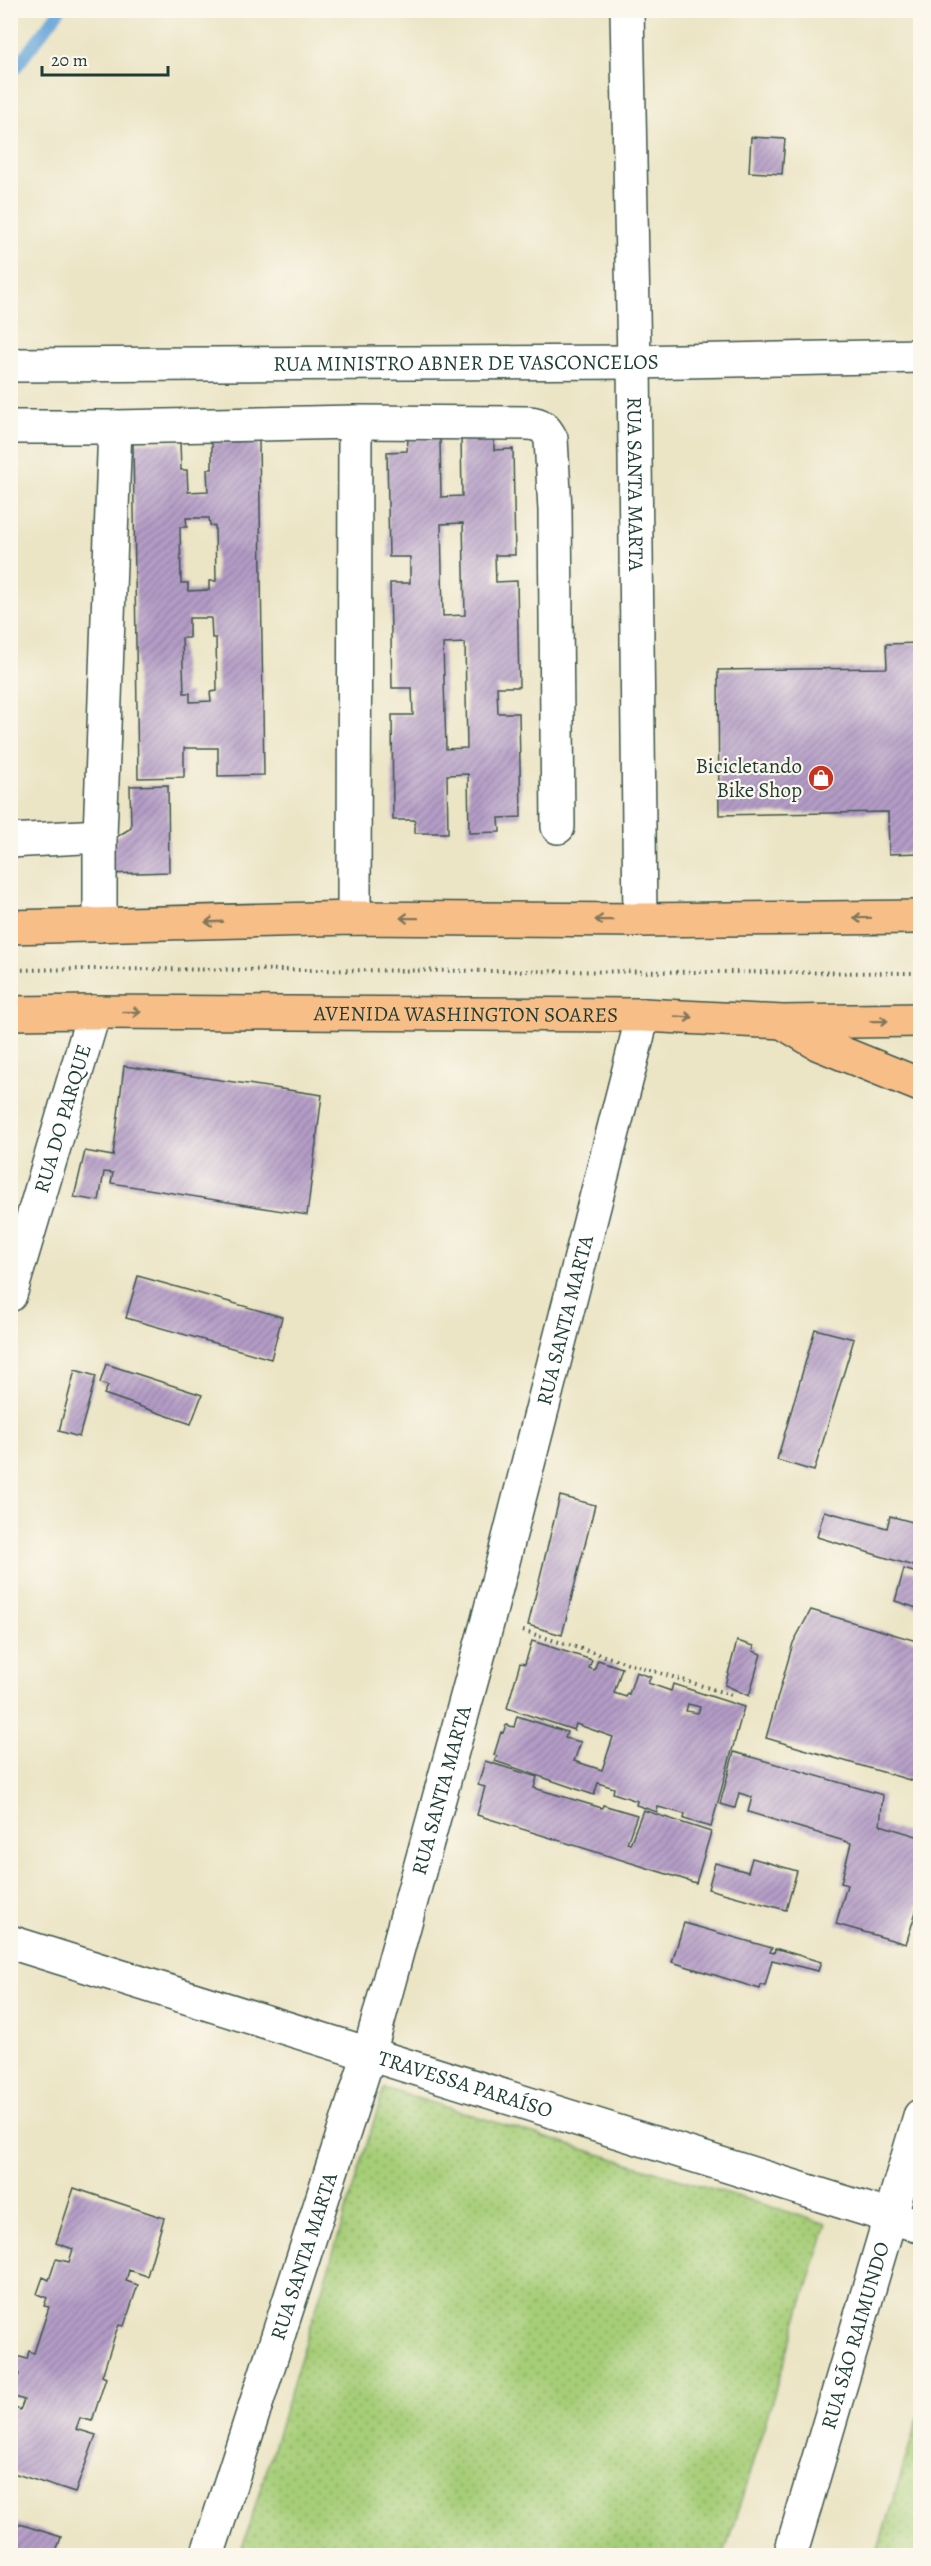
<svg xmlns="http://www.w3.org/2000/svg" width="931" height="2566" viewBox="0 0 931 2566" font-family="Alegreya,serif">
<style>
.grass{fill:url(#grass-dots);stroke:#628556;stroke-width:1.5}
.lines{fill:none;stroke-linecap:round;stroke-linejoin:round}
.stream{stroke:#65a4d8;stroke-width:12}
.building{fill:url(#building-hatch);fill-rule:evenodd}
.minor-casing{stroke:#3e564a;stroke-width:36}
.highway-casing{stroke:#3e564a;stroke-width:36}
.path{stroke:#3e564a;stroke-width:4;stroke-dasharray:1.5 4.5;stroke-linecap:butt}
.minor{stroke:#fff;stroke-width:33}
.highway{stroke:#f7be88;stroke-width:33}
.oneway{stroke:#80775a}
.labels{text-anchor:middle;stroke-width:4.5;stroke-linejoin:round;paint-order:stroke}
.street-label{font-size:21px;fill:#1f3d34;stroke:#fbf7ec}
.poi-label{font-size:21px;fill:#1f3d34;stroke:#fbf7ec;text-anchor:end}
</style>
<defs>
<pattern id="grass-dots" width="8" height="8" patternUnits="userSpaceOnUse" patternTransform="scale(1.5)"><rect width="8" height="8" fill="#a6cd77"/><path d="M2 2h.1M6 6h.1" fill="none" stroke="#87a862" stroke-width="1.8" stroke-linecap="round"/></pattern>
<pattern id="building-hatch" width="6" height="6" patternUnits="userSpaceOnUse" patternTransform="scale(1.5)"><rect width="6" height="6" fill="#b49cc6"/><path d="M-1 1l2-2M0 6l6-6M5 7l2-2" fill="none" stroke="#9280a2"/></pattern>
</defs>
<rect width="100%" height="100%" fill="#fbf7ec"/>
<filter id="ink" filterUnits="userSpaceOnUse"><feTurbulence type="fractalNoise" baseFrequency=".0167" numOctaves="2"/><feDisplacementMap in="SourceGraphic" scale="12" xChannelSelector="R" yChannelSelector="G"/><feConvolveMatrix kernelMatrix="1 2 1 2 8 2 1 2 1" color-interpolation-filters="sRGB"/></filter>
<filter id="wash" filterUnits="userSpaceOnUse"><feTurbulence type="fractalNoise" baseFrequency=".008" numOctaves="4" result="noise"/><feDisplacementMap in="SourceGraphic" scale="24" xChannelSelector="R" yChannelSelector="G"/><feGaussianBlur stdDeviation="1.35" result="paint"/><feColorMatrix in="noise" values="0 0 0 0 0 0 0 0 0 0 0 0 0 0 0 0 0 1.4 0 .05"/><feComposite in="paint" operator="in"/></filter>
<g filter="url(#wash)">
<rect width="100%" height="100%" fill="#ebe4c5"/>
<path class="grass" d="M384,2088L827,2224L724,2555H240Z
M920,2412V2555H876Z"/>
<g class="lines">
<path class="stream" d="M10,75L60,10"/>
</g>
<g id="blocks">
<path class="building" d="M751,137L785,139L782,174L749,172Z
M494,436V450L513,449L515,555H495L496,582L517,581L519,687H497L498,713H519L521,817L499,818L500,832L469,833L468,774L447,775L448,833H415V820H393L392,715H413L412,688H392L390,583H410V557H389L387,452L407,451L408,439L440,438L441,497L462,496L461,437ZM463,523L465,615L443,616L441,524ZM465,643L467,748L446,749L443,644Z
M259,441L264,775L218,776V748H184V777L138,778L133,443L180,442L181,470H187L188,492L208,491L207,469H212V442ZM186,518H209L210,525L215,526L216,581H209V590L188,591V583H181L180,527H187ZM189,618H211L212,638H216L217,691L210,692L211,701L190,702V693H184L182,638H189Z
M920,643V853L889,854L888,812L719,815L718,670L887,668L886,644Z
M168,785L169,872L107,874L105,844L131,828L130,786Z
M10,789H12L13,826H10Z
M124,1066L322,1095L307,1215L111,1183L113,1173L104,1172L99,1201L74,1197L85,1151L113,1156Z
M138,1276L282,1317L271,1359L126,1318Z
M815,1329L854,1339L814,1471L777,1460Z
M106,1364L202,1395L191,1424L104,1394L108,1386L100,1383Z
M75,1370L96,1376L79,1437L59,1431Z
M560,1496L595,1505L562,1635L528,1625Z
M824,1511L887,1528L890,1516L920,1524V1568L817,1537Z
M904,1569L920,1574V1609L895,1601Z
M811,1610L920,1642V1783L766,1738L793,1643Z
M532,1641L592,1660L589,1668L594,1670L598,1660L622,1668L614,1693L626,1697L627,1693L629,1694L636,1672L651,1677L648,1683L671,1691L673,1684L744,1707L711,1827L684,1819L685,1814L658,1807L657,1812L636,1805L637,1801L613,1793L614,1788L598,1783L594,1795L495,1761L497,1756L494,1755L501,1732L503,1733L506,1725L514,1727L517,1716L567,1732L565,1738L581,1742L574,1761L602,1770L613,1737L576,1724L574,1730L507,1708L520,1663L525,1664ZM688,1704L700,1707L698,1713L686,1711Z
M737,1641L754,1646L753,1651L761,1654L749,1696L725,1685Z
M734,1752L883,1795L880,1825L920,1837V1906L918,1905L906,1944L836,1924L847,1885L841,1883L851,1843L748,1812L752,1797L739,1793L735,1808L720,1804Z
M485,1761L537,1777L534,1788L602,1808L603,1805L637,1815L627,1843L630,1844L643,1810L711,1832L696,1883L477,1815L485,1787L478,1785Z
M752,1858L797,1871L786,1910L708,1889L715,1863L748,1872Z
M684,1923L772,1948L770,1952L774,1953L775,1949H778L821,1962L818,1971L772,1960L765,1986L761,1985L760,1989L672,1962Z
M74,2188L164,2218L147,2276L129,2270L126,2281L138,2285L124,2326L119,2325L116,2332L102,2376L106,2378L92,2421L80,2418L76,2429L96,2435L75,2493L10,2472V2406L20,2410L24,2400L12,2396L19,2374L12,2372L17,2356L27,2359L29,2351L34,2353L49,2307L44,2306L47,2298L37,2294L43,2277L49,2280L56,2259L69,2262L73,2249L56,2243Z
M10,2521L61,2537L55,2556H10Z"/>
</g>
</g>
<g filter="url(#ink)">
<use href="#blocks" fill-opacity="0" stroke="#3e564a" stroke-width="1.5"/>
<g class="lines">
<g class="minor-casing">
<g id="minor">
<path id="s1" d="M627,10L634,362L640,920"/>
<path id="s2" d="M10,365L634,362L920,356"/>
<path d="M355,422L528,423C541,424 545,427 551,439L555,510L558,827"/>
<path d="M10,427H115L100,836V925"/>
<path d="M115,427L355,422L354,918"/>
<path d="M10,841L100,836"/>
<path id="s3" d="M10,1295L94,1012"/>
<path id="s4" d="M10,1942L920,2226"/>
<path id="s5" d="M207,2556L369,2054L488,1620L643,1015"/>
<path id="s6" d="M790,2556L920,2116"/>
</g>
</g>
<g class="highway-casing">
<g id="highway">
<path d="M10,927L354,918L640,920L920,917"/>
<path id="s7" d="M10,1013L94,1012L643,1015L783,1022L920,1020"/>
<path d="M784,1023L819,1044L920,1085"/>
</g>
</g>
<path class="path" d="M10,970L98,969L920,973
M523,1631L735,1696"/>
<use href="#minor" class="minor"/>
<use href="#highway" class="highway"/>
</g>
<defs><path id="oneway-shaft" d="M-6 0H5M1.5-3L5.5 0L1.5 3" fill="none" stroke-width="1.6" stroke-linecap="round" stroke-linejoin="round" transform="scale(1.5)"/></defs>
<g class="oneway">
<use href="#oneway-shaft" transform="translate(409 918) rotate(-179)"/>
<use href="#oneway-shaft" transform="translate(862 918) rotate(179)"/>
<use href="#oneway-shaft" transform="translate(604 920) rotate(-179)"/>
<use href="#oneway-shaft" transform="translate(214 922) rotate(178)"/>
<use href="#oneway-shaft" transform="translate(132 1012)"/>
<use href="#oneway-shaft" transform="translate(684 1017) rotate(3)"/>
<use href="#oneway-shaft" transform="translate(879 1021) rotate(-1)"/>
</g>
</g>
<defs>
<g id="shop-disc" transform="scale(1.35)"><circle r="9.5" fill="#c8321e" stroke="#fbf7ec"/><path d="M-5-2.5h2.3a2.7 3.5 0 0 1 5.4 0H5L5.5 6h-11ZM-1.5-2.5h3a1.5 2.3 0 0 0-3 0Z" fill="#fff"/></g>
</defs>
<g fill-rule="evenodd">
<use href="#shop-disc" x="821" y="778"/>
</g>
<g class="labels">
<g class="street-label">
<text dy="7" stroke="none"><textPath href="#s2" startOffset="456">RUA MINISTRO ABNER DE VASCONCELOS</textPath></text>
<text dy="7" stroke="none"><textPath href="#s1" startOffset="474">RUA SANTA MARTA</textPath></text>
<text dy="7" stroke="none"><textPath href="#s7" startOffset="456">AVENIDA WASHINGTON SOARES</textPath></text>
<text dy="7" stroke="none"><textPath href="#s3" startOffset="184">RUA DO PARQUE</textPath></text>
<text dy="7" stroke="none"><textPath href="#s5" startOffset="1287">RUA SANTA MARTA</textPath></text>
<text dy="7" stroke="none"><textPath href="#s5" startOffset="801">RUA SANTA MARTA</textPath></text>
<text dy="7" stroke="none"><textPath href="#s4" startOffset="477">TRAVESSA PARAÍSO</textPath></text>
<text dy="7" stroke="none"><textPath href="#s5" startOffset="315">RUA SANTA MARTA</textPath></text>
<text dy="7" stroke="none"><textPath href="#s6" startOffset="230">RUA SÃO RAIMUNDO</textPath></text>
</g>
<g class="poi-label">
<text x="802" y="773">Bicicletando<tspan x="802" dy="24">Bike Shop</tspan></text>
</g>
</g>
<rect width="931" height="2566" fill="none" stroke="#fbf7ec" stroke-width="36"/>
<path d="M42 66v9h126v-9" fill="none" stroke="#1f3d34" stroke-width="3"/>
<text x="51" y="66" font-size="18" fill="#1f3d34" stroke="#fbf7ec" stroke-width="4.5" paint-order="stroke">20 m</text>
</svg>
